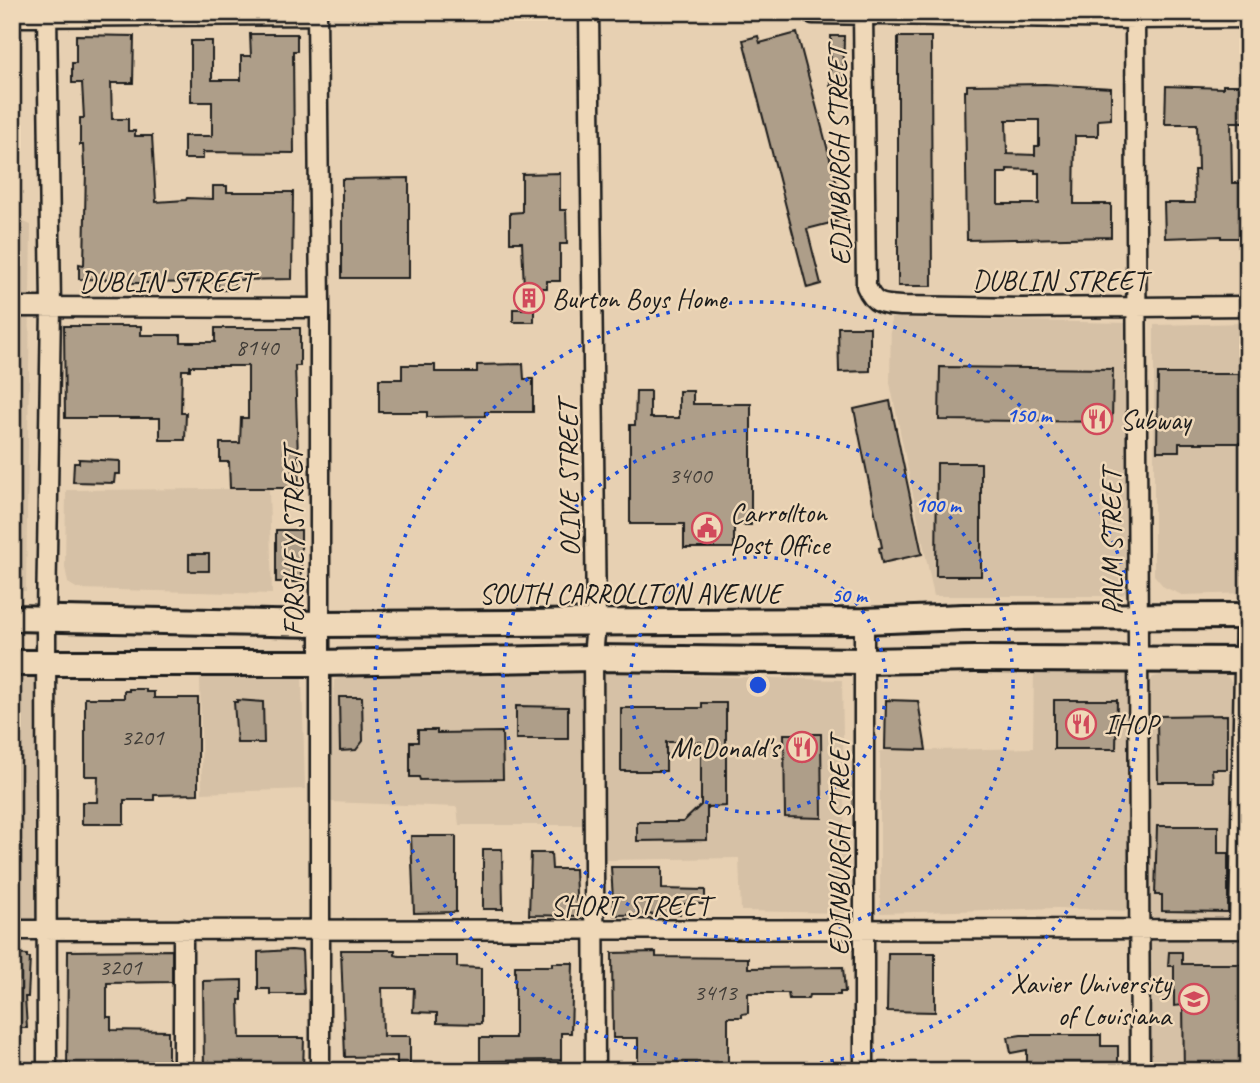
<svg xmlns="http://www.w3.org/2000/svg" width="1260" height="1083" viewBox="0 0 1260 1083" font-family="Caveat,sans-serif">
<style>
.built{fill:#d6c1a6}
.building{fill:#ae9e89;stroke:#1c1c1c;stroke-width:2;fill-rule:evenodd}
.lines{fill:none;stroke-linecap:round;stroke-linejoin:round}
.minor-casing{stroke:#1c1c1c;stroke-width:23}
.secondary-casing{stroke:#1c1c1c;stroke-width:30}
.minor{stroke:#efd8b8;stroke-width:18}
.secondary{stroke:#efd8b8;stroke-width:24}
.ring{fill:none;stroke:#1d4ed8;stroke-width:3.5;stroke-dasharray:3.5 7}
.labels{text-anchor:middle;stroke-width:5;stroke-linejoin:round;paint-order:stroke}
.number-label{font-size:24px;fill:#403c37}
.street-label{font-size:28px;fill:#1c1c1c;stroke:#efd8b8}
.poi-label{font-size:28px;fill:#1c1c1c;stroke:#efd8b8;text-anchor:start}
.centre{fill:#1d4ed8;stroke:#efd8b8;stroke-width:3.5}
.ring-label{font-size:21px;text-anchor:middle;font-weight:bold;fill:#1d4ed8;stroke:#efd8b8;stroke-width:5;stroke-linejoin:round;paint-order:stroke}
</style>
<rect width="100%" height="100%" fill="#e7d0b2"/>
<filter id="ink" filterUnits="userSpaceOnUse"><feTurbulence type="fractalNoise" baseFrequency=".0143" numOctaves="2"/><feDisplacementMap in="SourceGraphic" scale="14" xChannelSelector="R" yChannelSelector="G"/><feConvolveMatrix kernelMatrix="1 2 1 2 8 2 1 2 1" color-interpolation-filters="sRGB"/></filter>
<g filter="url(#ink)">
<path class="built" d="M12,217L31,225L26,591H12Z
M891,318L1128,323L1130,582L1127,592L1119,596H934L890,383Z
M1248,323V593L1182,595L1164,587L1154,575V325Z
M219,489H269L272,594L78,589L68,583L65,567L66,490Z
M1034,671L1128,674V911L1057,908L880,913V751L1033,748Z
M604,673L842,680L846,913L741,911L739,858L604,860Z
M1172,673L1225,674L1236,687L1233,913L1226,919L1162,920L1150,915L1148,910V684L1153,677Z
M349,674H585L583,825H459L457,807L329,802L334,680Z
M12,676H37L36,915L31,920L12,921Z
M302,676L305,789L202,793L200,678Z
M1140,928H1248V1071H1140Z"/>
<path class="building" d="M797,33L846,219L807,229L821,284L807,288L743,40L758,36L760,43Z
M250,34H297V51H293L294,153L203,152V159H184V136H212V102H191V41H212V80H241V56H251Z
M76,35L134,36L133,83H111L112,119H128V131H135V136H152L156,202L186,200L187,198L213,199V186H227V192H293L292,279L234,280L235,290H218V282L143,283H124L125,280L79,279V264L84,265L86,168H84L83,145H80V118H84L82,83H72V63H76Z
M831,36H844L843,85H830Z
M898,37H931L932,286H898Z
M1045,84L1111,88V119L1098,120V136H1075L1074,204H1111V237L967,240L965,91H967V85ZM1006,120H1039V146H1035V155L1007,154ZM1007,169L1035,170V173H1039V204H998V173H1007Z
M1223,85H1248V122H1231L1232,183H1248V238H1221V236L1165,238L1164,203H1195L1194,170H1198L1197,124H1165L1166,86L1223,88Z
M560,173V210H566L567,244H560V281H547V288H524L522,242H510V213L522,212V174Z
M409,178V278H342V179Z
M513,309H534V322H513Z
M64,326H141V335H181V342H215V328H300V366H295L299,488H230L229,462H220V443H240L241,418H248V366H190V370H182L181,413H186L185,440H160V418H65Z
M838,327H870V371L839,372Z
M523,364L524,379H533V412H485V416L427,417V412H379V379H402V365H435V372H477V365Z
M940,367L1113,369L1112,422L939,420Z
M1158,374H1248V443H1179V451H1157Z
M636,391H650V418H679V391H693V404H751V525H734V548H684V524H630V425H635Z
M890,401L922,554L882,563L879,548L882,547L854,409Z
M79,459L120,461V474H115L114,483L73,482L74,463H79Z
M937,463H981V576H936Z
M276,530H301V582H276Z
M189,554H209V571H189Z
M129,689H146V692H154V698H198V794L154,795V800H124V824H82V802H97L98,776H85V698H124V691H129Z
M339,697H362L363,741L356,750L340,751Z
M237,700L263,702L264,743H237L234,702H237Z
M886,700L918,701L926,750L885,749Z
M1054,700H1117L1116,749H1054Z
M702,703H726V806L707,807V840L637,841V822H683L701,805V742H666V771H621V708H702Z
M516,706L568,707V739H516Z
M1227,715V769H1212L1213,782H1158L1157,716Z
M418,730H437V733L502,732L503,779L420,780L419,777H410V742H418Z
M784,734H821L822,818L785,817Z
M1157,826H1218V853H1228V912L1162,911V895H1155Z
M411,836H456V912L414,913Z
M483,849H502L503,909H483Z
M531,853H551L552,869H575L577,916L529,915Z
M611,867H662V889L705,890V904H680V914L614,915Z
M172,950V982L107,983V1017H111V1030L168,1031V1071H67L68,951Z
M291,950L302,951L304,994H270V989H258V952Z
M341,950H395V955L399,956H457V967L481,968V1024L437,1023V1013L413,1012L414,988H382L383,1036H410V1071H397V1056L345,1057Z
M656,952V957L748,958V968L843,967L845,992H840V995H809L808,999H789L788,993H748V1013L742,1014V1017H728V1071H638V1038H613L612,953Z
M1169,952H1182V964H1248V1071H1184L1183,1005L1174,1006V966H1168Z
M888,953H935V1012L887,1011Z
M12,954L27,955V958H30L28,997H25L27,1028H12Z
M552,963H573L571,1033H561V1060L480,1061V1038H515V966H552Z
M242,980V1000H239L240,1038H304L303,1071H204L203,981Z
M1021,1035H1101V1046H1118V1065L1055,1067V1071H1027V1050L1011,1053L1008,1037Z"/>
<g class="lines">
<g class="minor-casing">
<path id="minor" d="M47,12L51,307L46,618L47,1071
M317,12L320,308V1071
M589,12L596,622L593,658L595,1071
M863,12L866,286C874,305 882,305 902,306L1021,308L1248,306
M1135,12L1140,1071
M813,14L1134,19L1248,18
M12,17L317,15
M12,307L320,308
M183,929V1071
M1239,929L1245,616
M12,930L1248,929
M864,1071V621"/>
</g>
<g class="secondary-casing">
<path id="secondary" d="M12,618L318,624L864,621L964,617L1248,616
M12,663H320L593,658L865,661L975,659L1248,660"/>
</g>
<use href="#minor" class="minor"/>
<use href="#secondary" class="secondary"/>
</g>
</g>
<g class="ring">
<circle cx="758" cy="685" r="128"/>
<circle cx="758" cy="685" r="255"/>
<circle cx="758" cy="685" r="383"/>
</g>
<defs>
<g id="building-ring" transform="scale(1.575)"><circle r="9.5" fill="#efd8b8" stroke="#d1495b" stroke-width="1.5"/><path d="M-4-6H4V6H1V3H-1V6H-4ZM-2.5-4.3h1.7v1.8h-1.7ZM.8-4.3h1.7v1.8H.8ZM-2.5-1h1.7V.8h-1.7ZM.8-1h1.7V.8H.8Z" fill="#d1495b"/></g>
<g id="restaurant-ring" transform="scale(1.575)"><circle r="9.5" fill="#efd8b8" stroke="#d1495b" stroke-width="1.5"/><path d="M-5-6h1v4h1v-4h1v4h1v-4h1v5L-1.5 .5V6h-2V.5L-5-1ZM5-6V6H3V1.5H1.5Q1.5-4 5-6Z" fill="#d1495b"/></g>
<g id="civic-ring" transform="scale(1.575)"><circle r="9.5" fill="#efd8b8" stroke="#d1495b" stroke-width="1.5"/><path d="M-.6-6.5H3V-4.5H.6V-3L4-1V1h2V6H-6V1h2V-1L-.6-3ZM-1.2 2.5V6h2.4V2.5Z" fill="#d1495b"/></g>
<g id="university-ring" transform="scale(1.575)"><circle r="9.5" fill="#efd8b8" stroke="#d1495b" stroke-width="1.5"/><path d="M0-5L7-2L0 1L-7-2ZM-4 1L0 2.5L4 1V4Q0 6-4 4Z" fill="#d1495b"/></g>
</defs>
<g fill-rule="evenodd">
<use href="#building-ring" x="529" y="298"/>
<use href="#restaurant-ring" x="1097" y="419"/>
<use href="#civic-ring" x="707" y="528"/>
<use href="#restaurant-ring" x="1081" y="724"/>
<use href="#restaurant-ring" x="802" y="747"/>
<use href="#university-ring" x="1194" y="999"/>
</g>
<g class="labels">
<g class="number-label">
<text x="257" y="355">8140</text>
<text x="690" y="483">3400</text>
<text x="142" y="745">3201</text>
<text x="120" y="975">3201</text>
<text x="715" y="1000">3413</text>
</g>
<g class="street-label">
<text transform="translate(838 156) rotate(-91)" y="10">EDINBURGH STREET</text>
<text x="1059" y="290">DUBLIN STREET</text>
<text x="166" y="291">DUBLIN STREET</text>
<text transform="translate(568 479) rotate(-91)" y="10">OLIVE STREET</text>
<text transform="translate(293 542) rotate(-90)" y="10">FORSHEY STREET</text>
<text transform="translate(1111 542) rotate(-90)" y="10">PALM STREET</text>
<text x="630" y="603">SOUTH CARROLLTON AVENUE</text>
<text transform="translate(839 846) rotate(-90)" y="10">EDINBURGH STREET</text>
<text x="630" y="915">SHORT STREET</text>
</g>
<g class="poi-label">
<text x="552" y="308">Burton Boys Home</text>
<text x="1120" y="429">Subway</text>
<text x="730" y="522">Carrollton<tspan x="730" dy="32">Post Office</tspan></text>
<text x="1104" y="734">IHOP</text>
<text x="779" y="757" text-anchor="end">McDonald's</text>
<text x="1171" y="993" text-anchor="end">Xavier University<tspan x="1171" dy="32">of Louisiana</tspan></text>
</g>
</g>
<circle cx="758" cy="685" r="10" class="centre"/>
<g class="ring-label">
<text x="1029" y="422">150 m</text>
<text x="938" y="512">100 m</text>
<text x="849" y="602">50 m</text>
</g>
<rect width="1260" height="1083" fill="none" stroke="#efd8b8" stroke-width="42"/>
<rect x="21" y="21" width="1218" height="1041" fill="none" stroke="#1c1c1c" stroke-width="2.5" filter="url(#ink)"/>
</svg>
